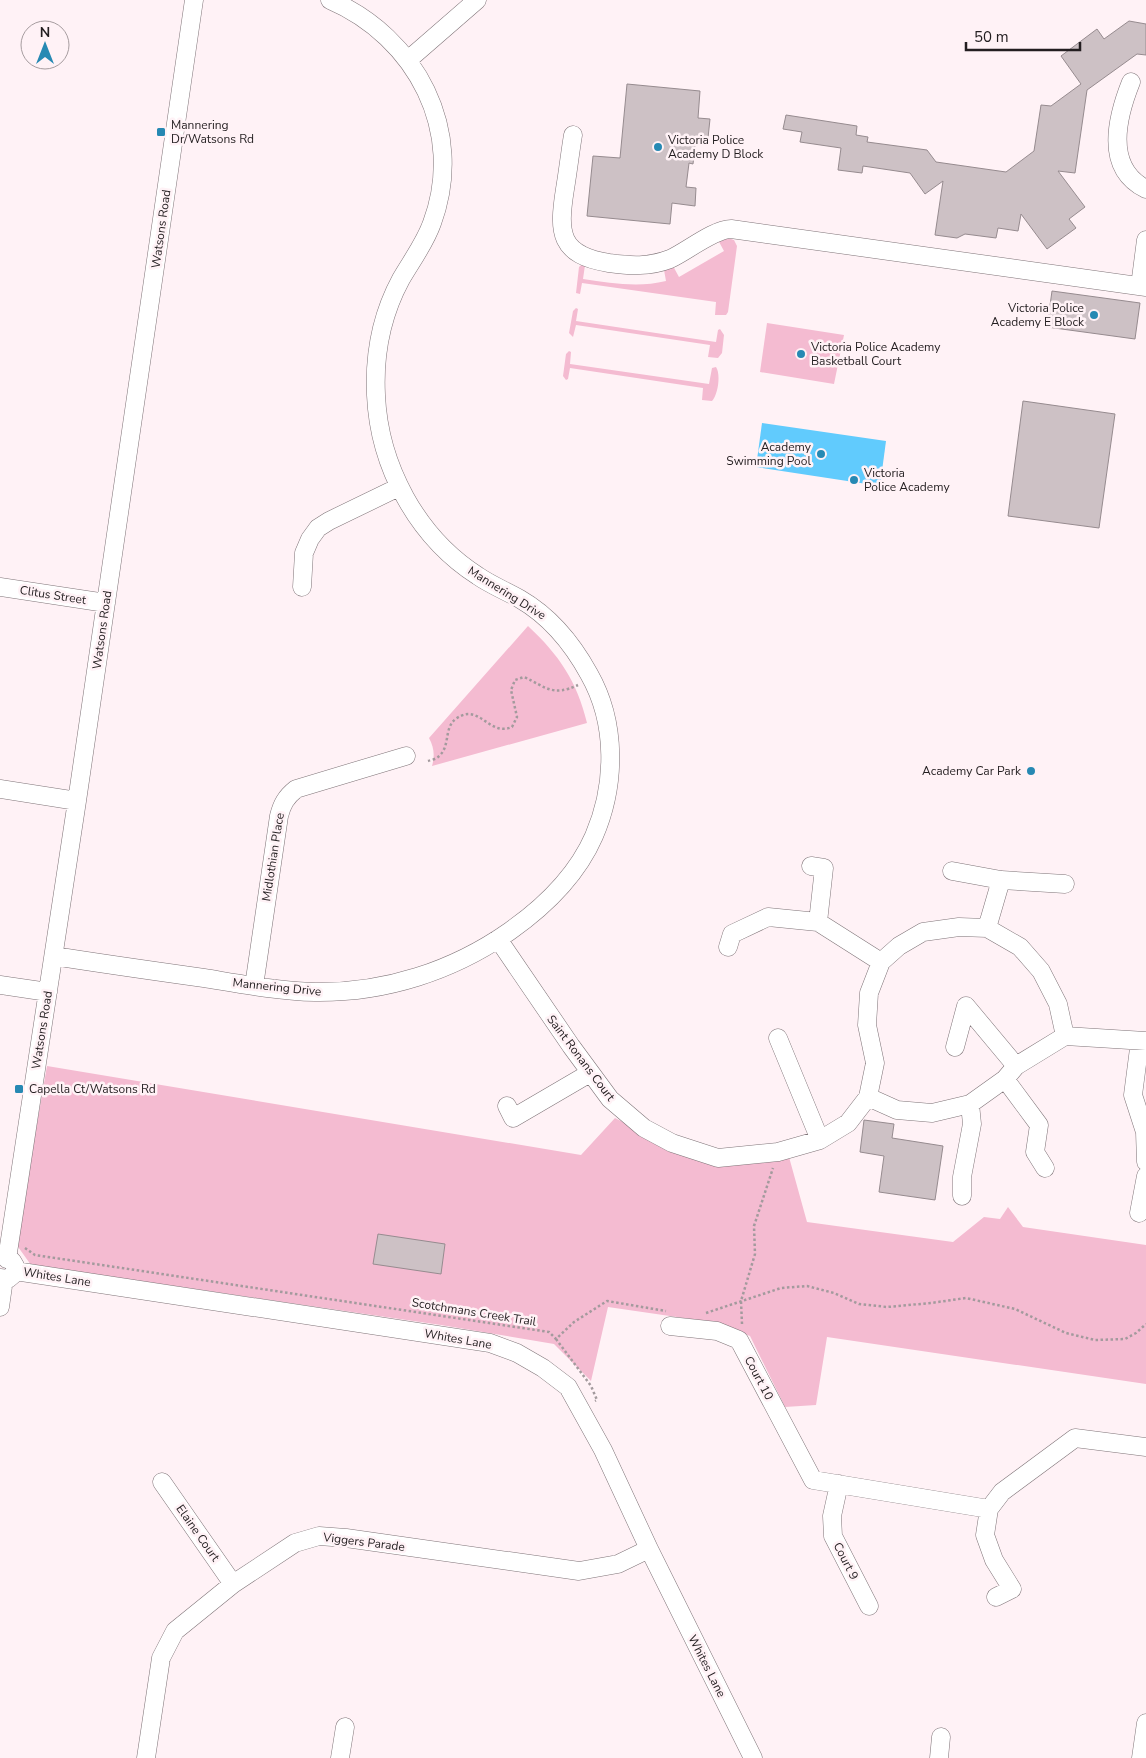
<svg xmlns="http://www.w3.org/2000/svg" width="1146" height="1758" viewBox="0 0 1146 1758" font-family="'Nunito Sans',sans-serif">
<style>
.green{fill:#f4bbd1}
.water{fill:#61cbfd}
.building{fill:#cdc1c5;stroke:#968b8f}
.lines{fill:none;stroke-linecap:round;stroke-linejoin:round}
.minor-casing{stroke:#7f7478;stroke-width:19}
.path{stroke:#a39a9d;stroke-width:2.5;stroke-dasharray:2.5 2.5;stroke-linecap:butt}
.minor{stroke:#fff;stroke-width:18}
.poi-dot{fill:#2689b3;stroke:#fff2f6;stroke-width:2}
.labels{text-anchor:middle;stroke-width:5;stroke-linejoin:round;paint-order:stroke}
.poi-label{font-size:12px;fill:#231e20;stroke:#fff2f6;text-anchor:start}
.street-label{font-size:12px;fill:#231e20;stroke:#fff2f6}
</style>
<rect width="100%" height="100%" fill="#fff2f6"/>
<path class="green" d="M728,238L734,240L737,246L728,312L726,315H715L716,302L582,283L580,294L576,293L579,267L582,264L585,265L583,279C611,283 638,288 666,281L664,270L673,266L679,277L724,251L718,240Z
M576,308L578,309L576,321L716,342L718,330L720,329L724,335L722,353L718,358L708,357L710,345L576,325L573,337L569,333L573,311Z
M767,323L844,335L834,384L760,372Z
M569,351L571,352L570,364L709,384L712,368L716,367C721,374 718,395 712,401L702,400L703,388L570,368L568,379L566,380L563,376L566,354Z
M528,626C559,655 577,681 587,723L432,766C435,756 434,747 429,738Z
M47,1066L581,1155L615,1118L687,1154L789,1157L807,1222L953,1242L984,1217L1000,1219L1008,1207L1023,1227L1146,1245V1384L827,1337L816,1405L785,1407L750,1336L718,1323L608,1307L591,1381L554,1344L441,1325L31,1265L16,1244Z"/>
<path class="water" d="M762,423L886,441L880,486L756,467Z"/>
<path class="building" d="M1129,21L1146,24V55L1137,54L1087,90L1075,173L1058,171L1085,207L1069,219L1076,228L1047,249L1021,214L1018,231L998,228L996,238L965,234L957,238L935,235L943,181L925,194L910,173L863,166L862,173L838,170L841,148L800,142L802,132L783,129L786,115L857,126L856,135L868,137L867,142L927,150L936,162L1006,172L1034,151L1041,105L1051,106L1081,84L1061,56L1097,29L1104,39Z
M627,84L700,91L698,118L710,119L708,138L696,137L693,164L689,163L686,187L696,188L695,206L672,203L670,224L587,216L593,156L620,158Z
M1052,291L1140,303L1135,339L1047,327Z
M1023,401L1115,414L1099,528L1008,516Z
M864,1120L894,1124L892,1138L943,1146L935,1200L879,1192L884,1156L860,1152Z
M378,1234L445,1244L441,1274L373,1264Z"/>
<g class="lines">
<g class="minor-casing">
<path id="minor" d="M408,60L477,0
M1131,82C1117,117 1104,168 1146,189
M573,135C570,153 568,171 565,189C558,233 559,255 609,263C631,266 649,267 670,259C686,252 714,229 731,229L1146,287
M1140,286L1146,240
M0,587L106,603
M302,587L304,553L310,539L318,528L329,521L399,487
M0,789L77,801
M811,866L824,868L818,922L881,962
M952,871L1001,880L1065,884
M987,928L1001,880
M498,939L571,1046L610,1099L644,1128L672,1143L718,1158L778,1152L820,1140L848,1123L868,1097L875,1063L867,1025L869,993L881,962L899,946L923,932L959,927L987,928L1020,947L1041,971L1058,1004L1065,1036
M728,947L732,934L768,917L818,922
M54,956C104,964 154,971 204,978C241,984 278,991 315,992C385,993 453,971 510,931C544,907 577,875 594,836C616,785 617,723 589,674C572,643 551,617 520,599C506,591 491,585 478,576C417,537 379,466 376,395C374,355 382,314 401,279C412,260 425,243 432,223C466,131 416,37 330,0
M0,985L48,992
M254,986L279,816C282,804 286,797 296,789L406,756
M778,1038L820,1140
M1140,1041L1133,1095L1145,1132L1146,1162
M955,1047L966,1006L1016,1066
M1005,1079L1039,1125L1035,1152L1045,1168
M868,1097L897,1110L932,1113L970,1104L1005,1079L1016,1066L1065,1036L1146,1041
M507,1106L513,1118L590,1073
M962,1196V1177L972,1124L970,1104
M1139,1213L1146,1176
M7,1259L77,801L194,0
M15,1271L490,1343L517,1353L543,1368L568,1387L603,1450L649,1549L753,1758
M0,1278L8,1279L14,1274L15,1266L12,1261
M0,1307L4,1279
M670,1326L717,1331L739,1340L813,1480L989,1509L1002,1492L1075,1438L1146,1447
M162,1482L233,1584
M839,1484L832,1516L833,1536L869,1606
M989,1509L985,1535L994,1560L1012,1589L996,1597
M146,1758L161,1658L175,1631L233,1584L295,1543L319,1536L346,1538L579,1571L618,1564L649,1549
M340,1758L345,1727
M939,1758L941,1737
M1141,1758L1146,1723"/>
</g>
<path class="path" d="M428,761C431,760 437,759 439,756C451,746 443,727 457,718C480,703 489,737 512,727L517,717L511,690L515,680L524,677C546,687 552,697 578,685
M25,1248L35,1255L549,1332L556,1339L574,1322L607,1301L666,1311
M706,1313L781,1288L807,1286L834,1293L859,1304L887,1307L931,1303L966,1298L1015,1309L1066,1333L1095,1340L1125,1339L1136,1333L1146,1324
M742,1324L741,1301L755,1254L754,1226L773,1168
M556,1339L591,1386L597,1400L595,1401"/>
<use href="#minor" class="minor"/>
</g>
<g class="poi-dot">
<rect x="156" y="127" width="10" height="10" rx="2.5"/>
<circle cx="658" cy="147" r="5"/>
<circle cx="1094" cy="315" r="5"/>
<circle cx="801" cy="354" r="5"/>
<circle cx="821" cy="454" r="5"/>
<circle cx="854" cy="480" r="5"/>
<circle cx="1031" cy="771" r="5"/>
<rect x="14" y="1084" width="10" height="10" rx="2.5"/>
</g>
<g class="labels">
<g class="poi-label">
<text x="171" y="129">Mannering<tspan x="171" dy="14">Dr/Watsons Rd</tspan></text>
<text x="668" y="144">Victoria Police<tspan x="668" dy="14">Academy D Block</tspan></text>
<text x="1084" y="312" text-anchor="end">Victoria Police<tspan x="1084" dy="14">Academy E Block</tspan></text>
<text x="811" y="351">Victoria Police Academy<tspan x="811" dy="14">Basketball Court</tspan></text>
<text x="811" y="451" text-anchor="end">Academy<tspan x="811" dy="14">Swimming Pool</tspan></text>
<text x="864" y="477">Victoria<tspan x="864" dy="14">Police Academy</tspan></text>
<text x="1021" y="775" text-anchor="end">Academy Car Park</text>
<text x="29" y="1093">Capella Ct/Watsons Rd</text>
</g>
<g class="street-label">
<text transform="translate(161 229) rotate(-82)" y="4">Watsons Road</text>
<text transform="translate(507 593) rotate(32)" y="4">Mannering Drive</text>
<text transform="translate(53 595) rotate(9)" y="4">Clitus Street</text>
<text transform="translate(102 630) rotate(-82)" y="4">Watsons Road</text>
<text transform="translate(273 857) rotate(-81)" y="4">Midlothian Place</text>
<text transform="translate(277 987) rotate(6)" y="4">Mannering Drive</text>
<text transform="translate(42 1030) rotate(-81)" y="4">Watsons Road</text>
<text transform="translate(581 1058) rotate(53)" y="4">Saint Ronans Court</text>
<text transform="translate(57 1277) rotate(9)" y="4">Whites Lane</text>
<text transform="translate(474 1312) rotate(9)" y="4">Scotchmans Creek Trail</text>
<text transform="translate(458 1339) rotate(10)" y="4">Whites Lane</text>
<text transform="translate(759 1378) rotate(62)" y="4">Court 10</text>
<text transform="translate(198 1533) rotate(55)" y="4">Elaine Court</text>
<text transform="translate(364 1542) rotate(7)" y="4">Viggers Parade</text>
<text transform="translate(846 1561) rotate(63)" y="4">Court 9</text>
<text transform="translate(707 1666) rotate(63)" y="4">Whites Lane</text>
</g>
</g>
<g transform="translate(45 45)"><circle r="24" fill="#fff2f6" stroke="#a79da0"/>
<path d="M0-4L9 19L0 12L-9 19Z" fill="#2689b3"/>
<text y="-8" font-size="14" font-weight="bold" text-anchor="middle" fill="#231e20">N</text>
</g>
<path d="M966 42v8h114v-8" fill="none" stroke="#231e20" stroke-width="2.5"/>
<text x="974" y="42" font-size="15" fill="#231e20" stroke="#fff2f6" stroke-width="4" paint-order="stroke">50 m</text>
</svg>
